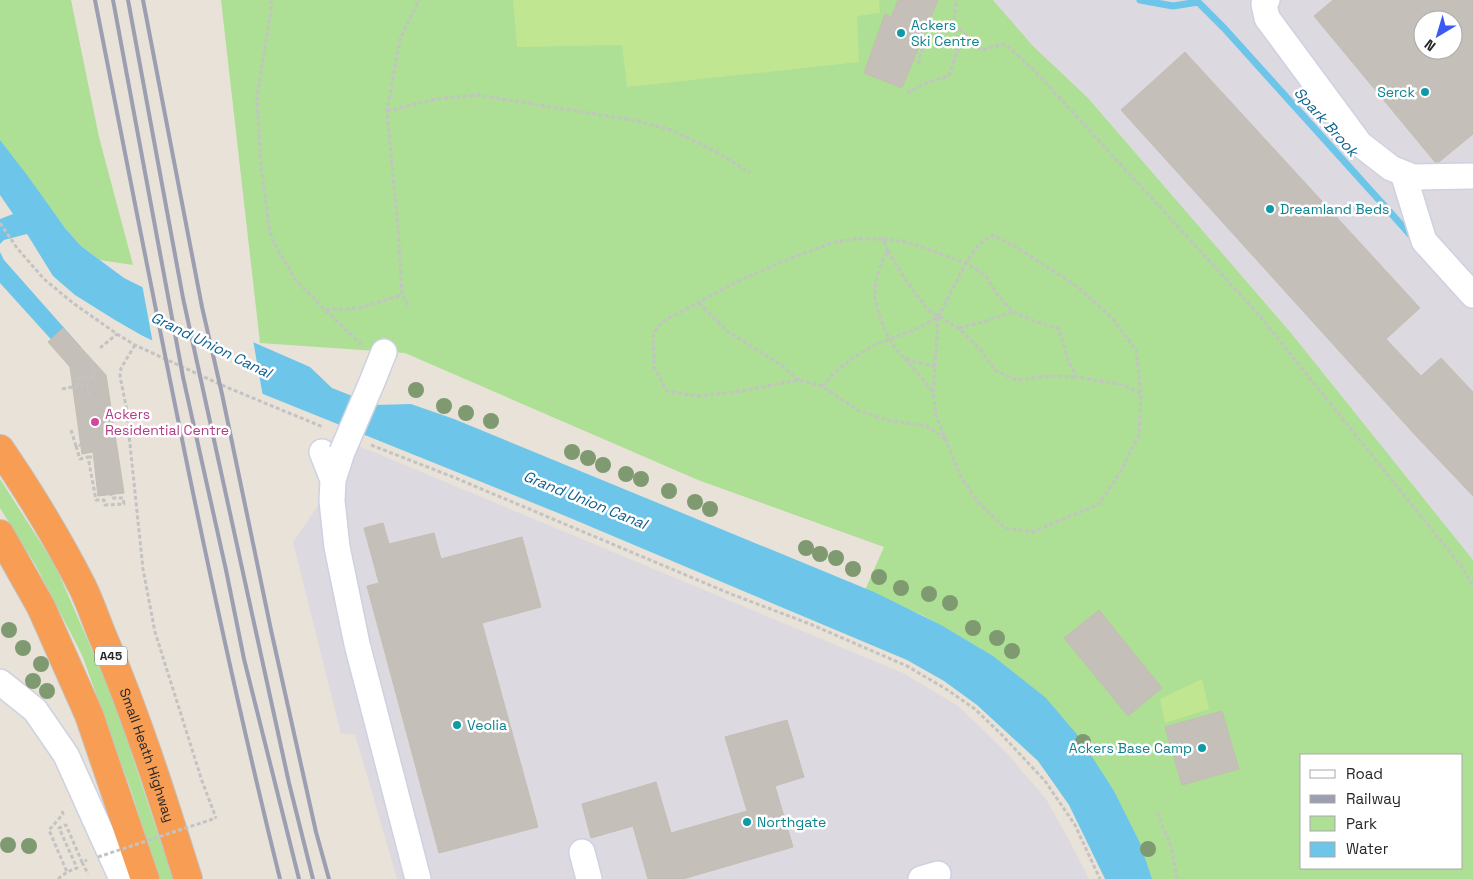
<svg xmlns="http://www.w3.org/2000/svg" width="1473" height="879" viewBox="0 0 1473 879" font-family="'Space Grotesk',sans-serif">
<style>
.industrial{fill:#dcd9e1;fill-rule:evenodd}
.green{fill:#addf95;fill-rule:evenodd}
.pitch{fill:#c1e691}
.water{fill:#6dc6e9}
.pier{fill:#e9e2d8}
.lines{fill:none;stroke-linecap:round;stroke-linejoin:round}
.stream{stroke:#6dc6e9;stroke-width:7}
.building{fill:#c4bfb8;stroke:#c4beb2;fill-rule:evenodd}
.minor-casing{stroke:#ced1e0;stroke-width:28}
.highway-casing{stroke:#c3c3c3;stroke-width:30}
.path{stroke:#c3c3c3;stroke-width:3;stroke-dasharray:4 2.5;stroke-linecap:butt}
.minor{stroke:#fff;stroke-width:25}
.highway{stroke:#f89e54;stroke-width:28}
.rail{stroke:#9c9eb1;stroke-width:4}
.minor-bridge-casing{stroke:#ced1e0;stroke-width:28;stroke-linecap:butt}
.path-bridge{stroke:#c3c3c3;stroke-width:3;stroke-dasharray:4 2.5;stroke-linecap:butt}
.minor-bridge{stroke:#fff;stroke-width:25}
.tree{fill:#7f9a70}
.culture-dot{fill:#0f9aa8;stroke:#fff;stroke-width:2}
.hotel-dot{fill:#d1479c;stroke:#fff;stroke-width:2}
.labels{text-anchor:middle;stroke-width:5;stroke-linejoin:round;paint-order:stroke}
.shield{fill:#fff;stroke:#686868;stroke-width:1}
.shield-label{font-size:12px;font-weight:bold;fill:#272727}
.culture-label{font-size:14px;fill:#0d838f;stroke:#fff;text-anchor:start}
.hotel-label{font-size:14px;fill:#b23c85;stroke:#fff;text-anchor:start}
.street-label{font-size:14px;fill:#272727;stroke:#fff}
.water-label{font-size:15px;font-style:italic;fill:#116290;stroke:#fff}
</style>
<rect width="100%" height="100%" fill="#e9e2d8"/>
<path class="industrial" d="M993,0H1473V560L1291,333L1088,98L1033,46ZM1423,20H1453V50H1423Z
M359,446L903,673L958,706L1005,751L1046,799L1068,838L1089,879H397L355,734H341L293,542Z"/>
<path class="green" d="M0,0H71L99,137L133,265L100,260L81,246L65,228L0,141Z
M221,0H993L1033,46L1088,98L1291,333L1473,560V879H1151L1050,712L981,649L924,616L865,590L884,547L698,480L405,353L260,343ZM1302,755H1462V868H1302Z
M0,479L55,565L114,701L173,879H159L132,793L82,655L36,566L0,508Z"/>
<path class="pitch" d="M513,0H879L880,13L857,16L859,62L627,87L622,45L517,47Z
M1202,679L1209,709L1165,723L1160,699Z"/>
<path class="water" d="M0,140L27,175L65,228L81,246L124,278L255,343L310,367L332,388L375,405L411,404L454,419L874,592L941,625L993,656L1046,698L1080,738L1114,791L1140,843L1152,879H1105L1069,805L1038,761L977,705L944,681L907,660L563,515L263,394L141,335L115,320L75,295L53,276L27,234L4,240L0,244V219L13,214L0,195Z
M0,252L4,260L81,347L67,357L0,283Z"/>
<path class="pier" d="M142,284L253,340L263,397L153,344Z"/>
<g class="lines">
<path class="stream" d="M1140,0L1173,6L1198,2L1224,28L1380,201L1414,239"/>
</g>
<path class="building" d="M898,0H938L902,88L864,73L885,14L891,17Z
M1333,0H1473V134L1439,162H1435L1314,16ZM1423,20H1453V50H1423Z
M1185,52L1420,308L1386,339L1421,376L1441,358L1473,392V496L1416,436L1121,110Z
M63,328L106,375L124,493L98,496L93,452L82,454L70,367L48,342Z
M383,523L389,544L434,533L441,559L522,537L541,607L482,623L538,827L439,853L367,586L379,583L364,528Z
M1099,610L1162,688L1128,716L1064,638Z
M1222,711L1239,769L1182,785L1165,727Z
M787,720L804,777L775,786L793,847L683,879H648L633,826L591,838L582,804L656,782L671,833L747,811L725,737Z"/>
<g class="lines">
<g class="minor-casing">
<path id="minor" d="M1267,0L1264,4L1267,18L1360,144L1391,168L1413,177L1473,176
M1403,173L1424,241L1473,295
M372,382L384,352
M322,452L333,480
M342,452L333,480L332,501L337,547L357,644L418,879
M0,682L35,710L66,755L122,879
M582,852L589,879
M921,879L938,874"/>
</g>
<g class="highway-casing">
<g id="highway">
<path id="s1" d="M0,449C30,493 58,539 82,586C91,604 97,624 105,642C138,720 163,799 188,879"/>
<path d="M0,534L41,607L89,715L145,879"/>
</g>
</g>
<path class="path" d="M271,0V10L257,97L261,167L271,238L295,279L325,310L362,345
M954,24L982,50L1005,44L1033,69L1259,315L1462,567L1473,586
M918,64L924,42L937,36L954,24
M907,93L926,83L949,76L959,45L954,24L956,0
M387,111L436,99L478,95L638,121L671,130L715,151L750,173
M0,223L17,248L44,279L73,303L117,334L135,345L226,387L323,427
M883,239L907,242L966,263L986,276L996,293L1013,312L1034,321L1059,329L1069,363L1077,377L1123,385L1141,394L1139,435L1119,474L1099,504L1032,532L1005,528L977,501L960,475L936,416L933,392L935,366C927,364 912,362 905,358C890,349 874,308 875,292C875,277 881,264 888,251L883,239H854L831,243L784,261L738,281L662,322L653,334L654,367L667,391L698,396L742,391L799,380L822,386L857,410L891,421L927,426L945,439
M888,251L907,282L928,310L958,328L979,348L995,370L1016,380L1049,376L1077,377
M699,303L727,331L781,365L799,380
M408,305L402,295L398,229L387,111L400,39L419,0
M326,310L359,308L402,295
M938,317L966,263L978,245L993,235L1016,247L1078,287L1112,318L1136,350L1141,393
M959,328L986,321L1013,312
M135,345L121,368L120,376L126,406L143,569L155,632L202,781L216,818
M100,348L117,334
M905,358L933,392
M822,386L834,373L850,360L874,345L914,330L938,317L935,366
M62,389L78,386
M89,395L87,385L78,386L77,379L95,376L91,361
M71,430L76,446L81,445
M371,445L453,477L731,594L810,624L907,666L946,689L975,709L1002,735L1045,781L1075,825L1100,879
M76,446L80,459L88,457L96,500H104L105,505L124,504L123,498H112L111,495
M88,457H93
M62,811L63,814L49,830L67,872
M1157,813L1171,846L1177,879
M82,862L88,874
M58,879L67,872L77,868L59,828L66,825L82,862L87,860"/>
<use href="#minor" class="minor"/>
<use href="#highway" class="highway"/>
<path class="rail" d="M95,0C153,294 208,588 280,879
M113,0L183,377L226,570L244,659L299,879
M128,0L183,298L289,783L313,879
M143,0L202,307L222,394L271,630L316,832L329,879"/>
<g class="minor-bridge-casing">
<path id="minor-bridge" d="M342,452L372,382"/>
</g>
<path class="path-bridge" d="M98,857L216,818"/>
<use href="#minor-bridge" class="minor-bridge"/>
</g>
<g class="tree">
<circle cx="416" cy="390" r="8"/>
<circle cx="444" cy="406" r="8"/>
<circle cx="466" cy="413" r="8"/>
<circle cx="491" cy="421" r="8"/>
<circle cx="572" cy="452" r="8"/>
<circle cx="588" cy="458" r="8"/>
<circle cx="603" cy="465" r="8"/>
<circle cx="626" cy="474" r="8"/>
<circle cx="641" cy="479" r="8"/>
<circle cx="669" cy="491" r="8"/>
<circle cx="695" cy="502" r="8"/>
<circle cx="710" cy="509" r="8"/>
<circle cx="806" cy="548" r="8"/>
<circle cx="820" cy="554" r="8"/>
<circle cx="836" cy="558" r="8"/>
<circle cx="853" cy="569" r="8"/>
<circle cx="879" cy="577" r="8"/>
<circle cx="901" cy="588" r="8"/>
<circle cx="929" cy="594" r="8"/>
<circle cx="950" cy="603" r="8"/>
<circle cx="973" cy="628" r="8"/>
<circle cx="9" cy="630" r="8"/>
<circle cx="997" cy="638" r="8"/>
<circle cx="23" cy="648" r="8"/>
<circle cx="1012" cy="651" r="8"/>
<circle cx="41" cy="664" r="8"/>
<circle cx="33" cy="681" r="8"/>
<circle cx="47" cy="691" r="8"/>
<circle cx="1083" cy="742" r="8"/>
<circle cx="8" cy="845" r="8"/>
<circle cx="29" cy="846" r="8"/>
<circle cx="1148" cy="849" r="8"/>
</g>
<g class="culture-dot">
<circle cx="901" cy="33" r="5"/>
<circle cx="1425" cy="92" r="5"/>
<circle cx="1270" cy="209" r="5"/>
<circle cx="457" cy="725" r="5"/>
<circle cx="1202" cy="748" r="5"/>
<circle cx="747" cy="822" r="5"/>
</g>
<circle class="hotel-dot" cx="95" cy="422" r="5"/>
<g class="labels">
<rect class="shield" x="95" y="646.5" width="32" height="19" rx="4"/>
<g class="shield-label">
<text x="111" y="660">A45</text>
</g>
<g class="culture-label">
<text x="911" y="30">Ackers<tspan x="911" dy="16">Ski Centre</tspan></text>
<text x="1415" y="97" text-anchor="end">Serck</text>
<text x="1280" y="214">Dreamland Beds</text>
<text x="467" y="730">Veolia</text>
<text x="1192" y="753" text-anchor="end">Ackers Base Camp</text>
<text x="757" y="827">Northgate</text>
</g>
<g class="hotel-label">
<text x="105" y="419">Ackers<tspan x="105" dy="16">Residential Centre</tspan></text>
</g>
<g class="street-label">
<text dy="5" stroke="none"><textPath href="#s1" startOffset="341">Small Heath Highway</textPath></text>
</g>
<g class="water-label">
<text transform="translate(1326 122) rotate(48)" y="5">Spark Brook</text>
<text transform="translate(211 345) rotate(26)" y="5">Grand Union Canal</text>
<text transform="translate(585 500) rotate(22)" y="5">Grand Union Canal</text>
</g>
</g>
<rect x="1300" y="754" width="162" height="115" fill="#ffffff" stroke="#a9a9a9"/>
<rect x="1310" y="770" width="25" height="8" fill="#ffffff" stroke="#a9a9a9"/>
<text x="1346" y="779" font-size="15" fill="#272727">Road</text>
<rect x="1310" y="795" width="25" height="8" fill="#9c9eb1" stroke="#a9a9a9"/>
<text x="1346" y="804" font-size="15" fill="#272727">Railway</text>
<rect x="1310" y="816" width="25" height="15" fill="#addf95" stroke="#a9a9a9"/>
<text x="1346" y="829" font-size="15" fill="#272727">Park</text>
<rect x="1310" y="842" width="25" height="15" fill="#6dc6e9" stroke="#a9a9a9"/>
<text x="1346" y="854" font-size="15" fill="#272727">Water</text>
<g transform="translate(1438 35) rotate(218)"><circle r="24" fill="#ffffff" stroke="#a9a9a9"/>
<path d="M0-4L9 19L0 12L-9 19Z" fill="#3b5af3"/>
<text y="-8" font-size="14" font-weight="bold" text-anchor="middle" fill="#272727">N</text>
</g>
</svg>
